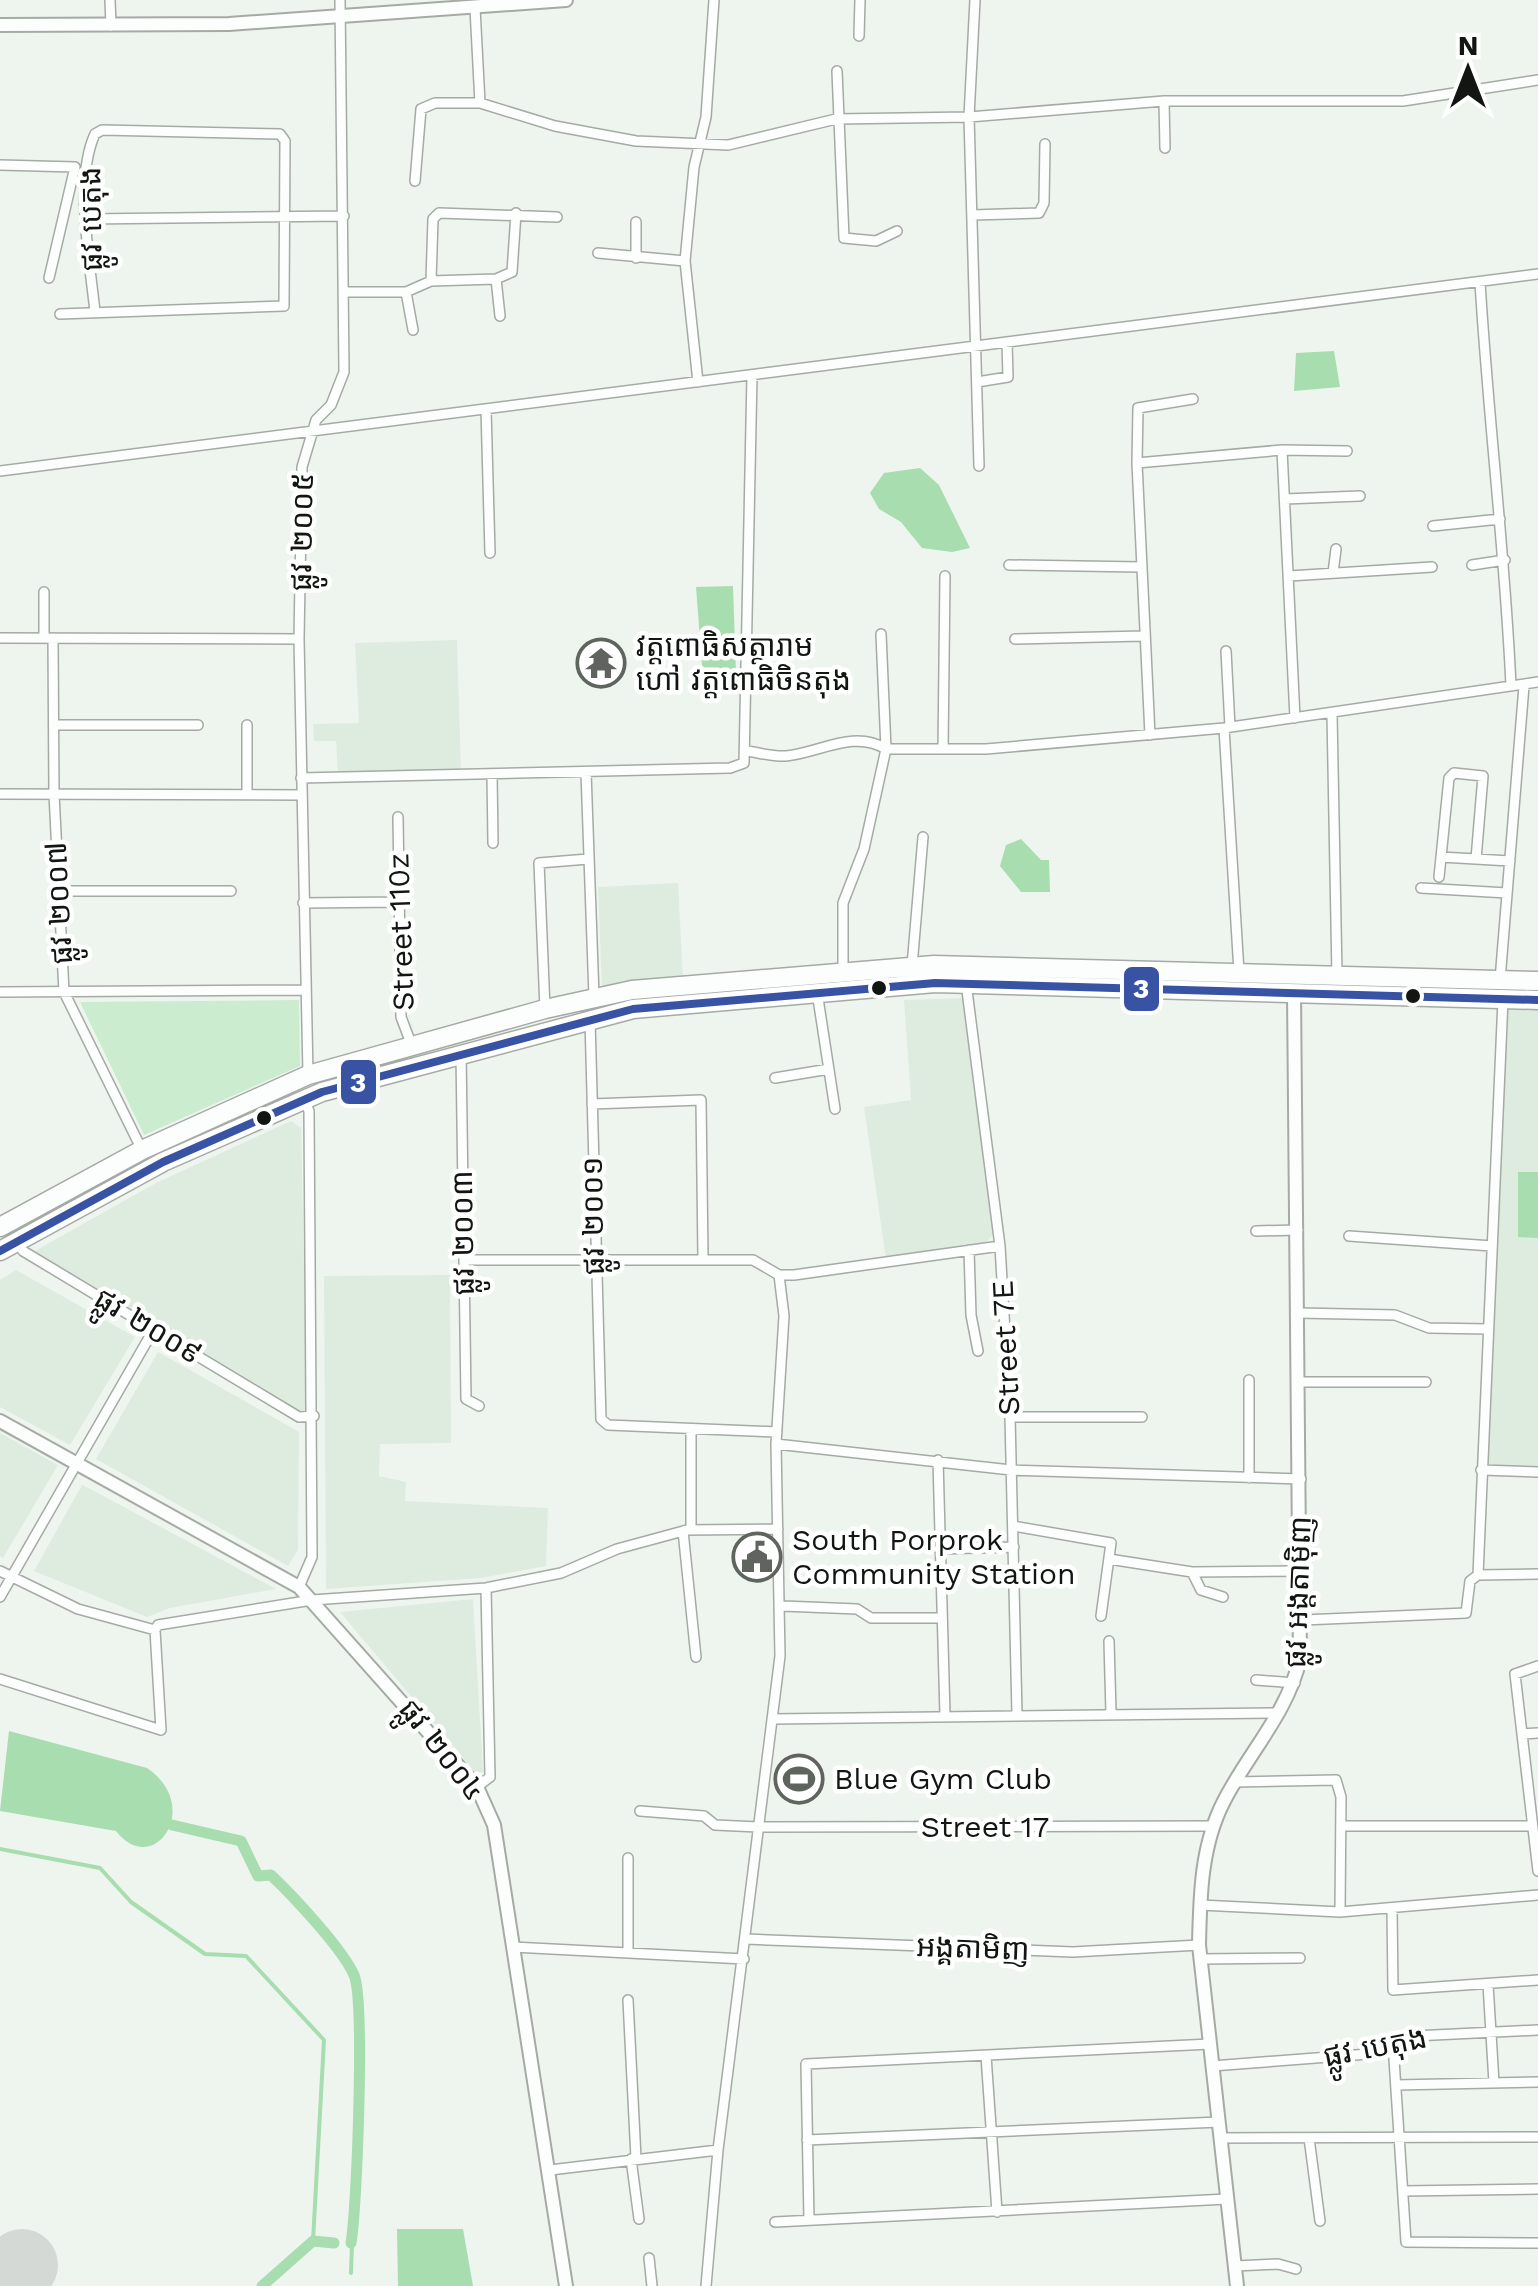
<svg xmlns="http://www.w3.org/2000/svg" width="1538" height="2286" viewBox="0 0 1538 2286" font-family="'Work Sans','Noto Sans Khmer',sans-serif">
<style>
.built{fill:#deebdf}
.green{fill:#ccecd0}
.water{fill:#a7ddaf}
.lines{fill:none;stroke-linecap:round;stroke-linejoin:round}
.stream{stroke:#a7ddaf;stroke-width:4}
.canal{stroke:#a7ddaf;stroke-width:11}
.taxiway{stroke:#d4d9d5;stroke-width:30}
.runway{stroke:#d4d9d5;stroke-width:72}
.street-casing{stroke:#a5aaa5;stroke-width:12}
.secondary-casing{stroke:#a5aaa5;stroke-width:16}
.highway-casing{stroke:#a5aaa5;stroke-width:21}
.street{stroke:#fcfefd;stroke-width:9}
.secondary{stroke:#fcfefd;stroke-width:12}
.highway{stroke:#fcfefd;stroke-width:18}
.bus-1-casing{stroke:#fff;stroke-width:15}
.bus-1{stroke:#3853a4;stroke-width:8}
.bus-dot{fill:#121612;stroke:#fff;stroke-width:4}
.labels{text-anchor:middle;stroke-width:9;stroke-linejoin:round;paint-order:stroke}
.street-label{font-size:30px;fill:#121612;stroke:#fff}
.poi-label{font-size:30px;fill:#121612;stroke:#fff;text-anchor:start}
.line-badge{stroke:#fff;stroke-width:4}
.badge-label{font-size:28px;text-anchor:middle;font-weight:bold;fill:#fff}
</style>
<rect width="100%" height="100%" fill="#eef5ef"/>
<path class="built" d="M457,640L461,772L338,775L336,741H314L313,724L359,723L355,643Z
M678,883L683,978L602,987L598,887Z
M966,998L993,1234L985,1244L886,1259L864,1107L911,1100L904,1000Z
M1507,1009H1538V1467L1490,1466L1485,1460Z
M291,1121L301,1128L307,1411L301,1413L33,1252L156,1183Z
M16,1270L135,1337L70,1445L0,1407V1280Z
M450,1275L451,1443L380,1444L379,1476L406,1482L405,1501L548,1508L546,1566L480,1578L326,1589L324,1276Z
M158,1352L299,1432L298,1550L288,1566L96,1459Z
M0,1433L58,1465L3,1558L0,1556Z
M82,1485H83L276,1589L170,1608L147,1617L34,1571Z
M473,1599L483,1772H475L340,1612Z"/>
<path class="green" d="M299,1000L300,1066L144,1135L80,1002Z"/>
<path class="water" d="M1334,351L1340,387L1294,391L1296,353Z
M920,468L939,485L970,548L952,552L922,548L901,522L879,509L870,493L884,473Z
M733,586L736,674L703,678L696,587Z
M1021,839L1041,860H1049L1050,892H1021L1000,866L1006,845Z
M1518,1172H1538V1238L1518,1237Z
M9,1731L147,1768C204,1807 153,1879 116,1831L0,1811Z
M397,2229H463L473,2286H398Z"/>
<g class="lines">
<path class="stream" d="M0,1849L100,1868L131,1902L205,1954L246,1956L324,2040L313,2241
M351,2273L352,2243"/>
<path class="canal" d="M172,1825L241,1841L258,1876L271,1875C293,1896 342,1948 354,1975C365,2000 357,2209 351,2243
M262,2286L313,2241L334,2243"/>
<path class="taxiway" d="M0,2278L8,2286"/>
<path class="runway" d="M1,2286L22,2265"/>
<g class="street-casing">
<path id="street" d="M110,0L111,26
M975,0L969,117L979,466
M475,8L480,103
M859,36L860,0
M837,71L844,238L876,241L897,231
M1164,101L1165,148
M0,165L75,167L49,278
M415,181L421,109L435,103H480L555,126L636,141L728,145L836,119L969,117L1164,101H1403L1538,80
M972,215L1039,213L1044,203L1045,144
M87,219L344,216
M636,222V258
M598,253L685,261
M496,279L500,316
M431,281L433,219L439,213L557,217
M1480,282C1488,417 1505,551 1511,686
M344,292H406L431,281L496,279L512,272L516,213
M406,292L413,330
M60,314L284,306L285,141L280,134L102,130L95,134C74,179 90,262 95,312
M698,382L685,261L694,167L706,117L714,0
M977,382L1008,377L1007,342
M486,409L490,553
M1282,450L1347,451
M1137,463L1138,408L1193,399
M0,471L1538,274
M1285,499L1360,496
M1433,526L1500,519
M1009,565L1141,567
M1472,565L1505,560
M1333,573L1336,549
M1289,576L1432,567
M44,592V638
M0,638L299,639
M53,638L54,794L64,992L142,1150
M1015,639L1143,636
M1226,651L1230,727
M1332,714L1337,975
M54,725H198
M1224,728L1239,972
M1150,735L1137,463L1282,450L1295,718
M943,749L945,576
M747,751C760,753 774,757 786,756C819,753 854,729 886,749H986L1224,728L1538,682
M586,772L594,997
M492,774L493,843
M301,778L730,768L744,763L752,375
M0,794L301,795
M247,794V725
M398,817L401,1017L412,1046
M1441,857L1510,861
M1439,877L1449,778L1454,773L1483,776L1476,859
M1421,888L1507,893
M58,891H231
M303,903L399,902
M912,966L923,837
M843,971V903L864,849L886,749L881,634
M1500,980L1524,686
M966,983L1000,1246L1010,1417L1017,1714
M0,992L304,990
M817,992L835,1109
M545,1009L539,863L588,859
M590,1020L601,1419L608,1425L777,1432
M461,1053L466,1399L479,1406
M308,1075L299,639L302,467L316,420L331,405L344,372L340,0
M775,1078L829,1069
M592,1104L701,1100L703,1258
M1256,1231L1298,1230
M1349,1236L1492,1246
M17,1242L23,1251L299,1417L314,1416
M969,1250L971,1315L978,1351
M464,1260H753L779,1275H794L1000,1246
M1299,1313L1395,1315L1429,1328L1488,1329
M1300,1382H1426
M1010,1417H1142
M776,1444L1011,1470L1301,1479
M938,1460L945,1715
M1481,1470L1538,1472
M1249,1478V1380
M1013,1526L1111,1543L1101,1616
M691,1530V1429
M683,1531L696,1657
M939,1549L1014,1547
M1109,1559L1192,1572L1303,1571
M0,1571L78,1609L155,1630L158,1625L312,1600L486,1588L561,1573L617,1549L687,1530L778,1529
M1192,1572L1201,1590L1223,1597
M1478,1575L1538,1574
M299,1587L312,1557L309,1111L304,1099
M0,1597L154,1329
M783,1606L857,1609L871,1618H941
M1303,1620L1466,1613L1470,1581L1478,1575L1503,999
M1109,1641L1111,1713
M1538,1666L1515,1674L1538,1871
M0,1679L161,1730L155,1630
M1256,1680L1295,1683
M772,1719L1279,1713
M1522,1734L1538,1733
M1235,1782L1336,1780L1341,1797L1340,1912
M477,1787L490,1777L486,1588
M640,1811L704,1816L715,1825L758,1827L1213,1826
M1341,1826H1531
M628,1858V1953
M1200,1905L1340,1912L1538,1895
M1392,1908L1393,1990L1538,1980
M746,1939L1073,1952L1199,1945
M513,1947L744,1959
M1200,1959L1300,1958
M1488,1984L1494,2083
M628,2000L636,2158
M1393,2044L1406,2242L1538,2243
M986,2056L997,2212
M1212,2066L1368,2054L1414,2036L1538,2030
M1396,2085L1538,2082
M1220,2138L1538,2137
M1309,2138L1320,2221
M807,2140L1219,2122
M631,2159L639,2219
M550,2170L718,2150
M1403,2191L1538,2189
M809,2220L806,2064L1210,2044
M775,2222L1227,2199
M649,2258L652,2286
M1235,2266L1278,2264L1296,2269
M706,2286L718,2150L780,1656L776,1444L784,1316L779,1275"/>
</g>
<g class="secondary-casing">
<path id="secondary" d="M0,25L229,24L566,0
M0,1421L299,1587L477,1787L494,1825L566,2286
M1237,2286L1199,1945C1200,1896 1201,1845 1224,1801C1249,1752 1287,1714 1300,1659L1294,992"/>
</g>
<g class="highway-casing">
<path id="highway" d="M0,1227L142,1150L308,1075L545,1009L632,990L934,965L1538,981
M0,1251L163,1162L322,1092L633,1009L935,983L1538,1000"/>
</g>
<use href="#street" class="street"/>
<use href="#secondary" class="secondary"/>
<use href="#highway" class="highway"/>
<g class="bus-1-casing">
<path id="bus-1" d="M0,1251L163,1162L322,1092L633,1009L935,983L1538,1000"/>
</g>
<use href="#bus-1" class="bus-1"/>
</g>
<defs>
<g id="temple-ring" transform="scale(2.5)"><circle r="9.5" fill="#fff" stroke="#5f645f" stroke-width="1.5"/><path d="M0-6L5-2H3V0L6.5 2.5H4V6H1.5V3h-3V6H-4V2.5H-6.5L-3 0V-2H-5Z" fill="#5f645f"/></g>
<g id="civic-ring" transform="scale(2.5)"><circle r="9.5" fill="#fff" stroke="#5f645f" stroke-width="1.5"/><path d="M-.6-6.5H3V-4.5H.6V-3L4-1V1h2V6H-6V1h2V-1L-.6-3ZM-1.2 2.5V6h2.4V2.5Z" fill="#5f645f"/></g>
<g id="stadium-ring" transform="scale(2.5)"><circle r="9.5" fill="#fff" stroke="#5f645f" stroke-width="1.5"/><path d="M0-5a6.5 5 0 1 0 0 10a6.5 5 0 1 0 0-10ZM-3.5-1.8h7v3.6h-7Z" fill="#5f645f"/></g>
</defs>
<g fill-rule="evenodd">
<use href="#temple-ring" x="601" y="663"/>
<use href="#civic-ring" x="757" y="1557"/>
<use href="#stadium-ring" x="799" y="1779"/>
</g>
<g class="bus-dot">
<circle cx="879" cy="988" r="9"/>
<circle cx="1413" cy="996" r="9"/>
<circle cx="264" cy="1118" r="9"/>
</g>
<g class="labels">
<g class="street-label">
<text transform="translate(91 219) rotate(-91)" y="10">ផ្លូវ បេតុង</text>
<text transform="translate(302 532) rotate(-89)" y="10">ផ្លូវ ២០០៥</text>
<text transform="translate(59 903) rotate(-93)" y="10">ផ្លូវ ២០០៧</text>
<text transform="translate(401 932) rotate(-92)" y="10">Street 110z</text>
<text transform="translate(593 1216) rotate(-91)" y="10">ផ្លូវ ២០០១</text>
<text transform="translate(463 1233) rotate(-91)" y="10">ផ្លូវ ២០០៣</text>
<text transform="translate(148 1326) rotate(31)" y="10">ផ្លូវ ២០០៩</text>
<text transform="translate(1006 1348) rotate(-93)" y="10">Street 7E</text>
<text transform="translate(1298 1592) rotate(-88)" y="10">ផ្លូវ អង្តតាម៉ិញ</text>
<text transform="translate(442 1750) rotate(52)" y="10">ផ្លូវ ២០០៤</text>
<text x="985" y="1837">Street 17</text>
<text transform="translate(973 1948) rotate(2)" y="10">អង្គតាមិញ</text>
<text transform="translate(1375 2047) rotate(-11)" y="10">ផ្លូវ បេតុង</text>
</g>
<g class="poi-label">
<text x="636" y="656">វត្តពោធិសត្តារាម<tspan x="636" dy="34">ហៅ វត្តពោធិចិនតុង</tspan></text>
<text x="792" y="1550">South Porprok<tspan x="792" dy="34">Community Station</tspan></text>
<text x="834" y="1789">Blue Gym Club</text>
</g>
</g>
<g class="line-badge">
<rect x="1122" y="965" width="39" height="48" rx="10" fill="#3853a4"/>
<rect x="339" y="1058" width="39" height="48" rx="10" fill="#3853a4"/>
</g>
<g class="badge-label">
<text x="1141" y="998">3</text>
<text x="358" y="1092">3</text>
</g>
<g transform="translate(1468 70)" stroke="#ffffff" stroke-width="8" paint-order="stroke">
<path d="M0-8L18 38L0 25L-18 38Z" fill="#121612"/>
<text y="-15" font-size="28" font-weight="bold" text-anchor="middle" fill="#121612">N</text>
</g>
</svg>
